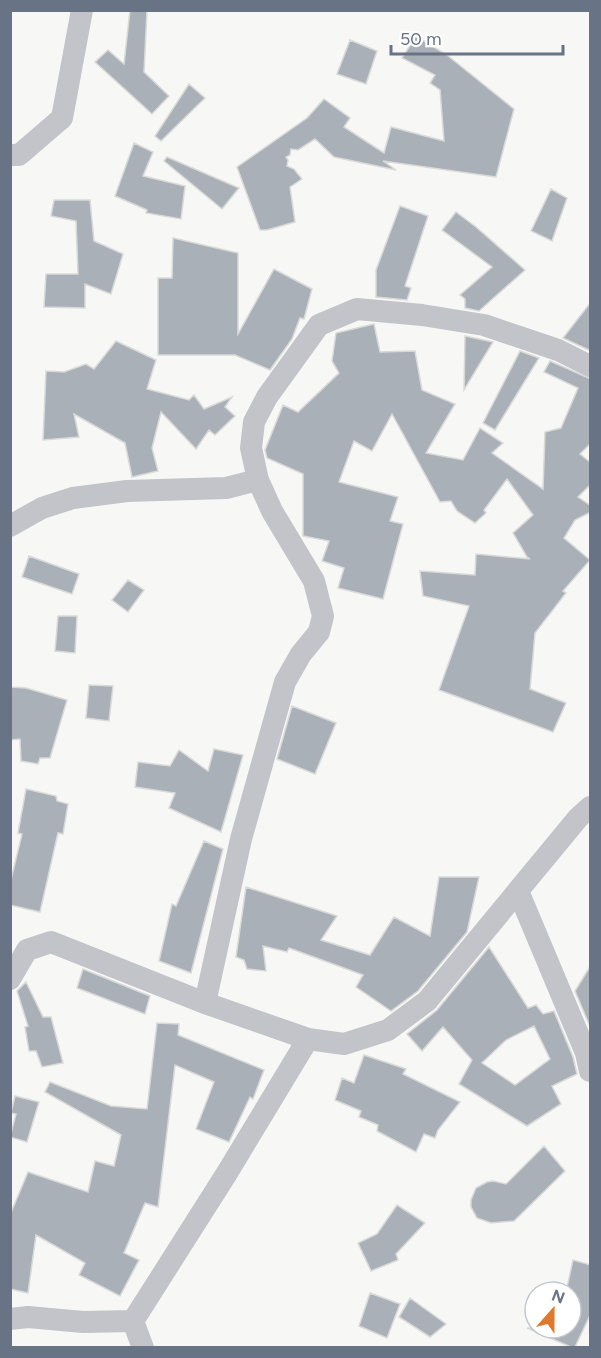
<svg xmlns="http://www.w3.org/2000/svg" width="601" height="1358" viewBox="0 0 601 1358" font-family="Figtree,sans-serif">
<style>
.building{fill:#aab0b8;stroke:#d9dad8;stroke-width:1.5;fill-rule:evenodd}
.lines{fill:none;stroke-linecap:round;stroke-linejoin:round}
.minor{stroke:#c2c4c9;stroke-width:22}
</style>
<rect width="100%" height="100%" fill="#f7f8f5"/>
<path class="building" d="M130,10H147L144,72L169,96L152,114L95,62L108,50L124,64Z
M416,36L447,55L514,109L496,177L383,161L396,170L334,157L315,139L298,150L291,149L290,155L286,157L288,160L287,166L294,169L302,179L290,187L295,222L267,230H260L237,167L307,118L324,99L350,118L344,127L384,153L391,127L444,141L440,90L430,83L435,75L402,58Z
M350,40L377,51L366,84L337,74Z
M189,84L205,98L161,141L155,136Z
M134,143L153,152L143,176L185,186L181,219L146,213L147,210L115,196Z
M167,157L239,188L222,209L164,161Z
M551,189L567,198L552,241L531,231Z
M54,200H90L94,241L123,254L111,294L85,284V308L44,307L46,274H78L76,221L51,216Z
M400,206L428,216L405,286L411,288L407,300L376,297V270Z
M456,212L476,227L525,270L479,311L465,308V299L460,295L492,267L442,230Z
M173,238L238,253V334L274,269L312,289L304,319L300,318L292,339L270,370L235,355H158V278H172Z
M591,302V351L563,338Z
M374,324L380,352L415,351L422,390L455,404L426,453L463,460L480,428L503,443L492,453L543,489L545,432L561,428L578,388L544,372L550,361L591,379V443L580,454L591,463V484L578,497L591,506V512L575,520L564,538L590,560L563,591L566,593L535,633L530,689L566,703L553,732L439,690L469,606L423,596L420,571L475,575L476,554L530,559L527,557L513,533L533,515L507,479L484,510L486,513L475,523L457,511L451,501L440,502L392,414L372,451L354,441L339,482L398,497L390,521L403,524L383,599L338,588L344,568L322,561L329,541L303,536V474L267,458L265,450L283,405L298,412L339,373L332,361L336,333Z
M465,336L493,342L464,390Z
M116,341L156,360L147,389L189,400L194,395L204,409L232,397L225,407L235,416L215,435L209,430L196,449L161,412L152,448L158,471L132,477L125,443L74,414L79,437L43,440L46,371L64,372L86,364L94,369Z
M520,351L539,358L495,430L483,423Z
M29,556L79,574L72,594L22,577Z
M128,580L144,590L128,612L112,600Z
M58,616H77L75,653L55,651Z
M89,685L113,686L109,721L86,718Z
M10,687L26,688L67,700L50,758H40L38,764L21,761L20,739L10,740Z
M292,706L336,723L315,774L277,759Z
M214,749L243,755L221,832L169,808L175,793L135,787L138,762L170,766L179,750L208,771Z
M26,789L56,796L57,801L68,804L63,834L58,833L40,912L10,905V884L22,834L18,833Z
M204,841L223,849L191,973L159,961L172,904L176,906Z
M439,877H479L467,932L418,991L391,1011L356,987L363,975L289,948L287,952L263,946L266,971L247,969L244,960L236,957L246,887L337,916L321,940L370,955L394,917L430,936Z
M489,947L528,1008L536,1005L543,1014L554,1011L573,1057L577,1074L552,1086L561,1104L527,1126L459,1084L472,1060L443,1027L422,1051L407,1034L437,1010ZM534,1026L550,1059L515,1085L482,1063L506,1040Z
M591,965V1029L575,991Z
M83,969L150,996L145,1014L77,988Z
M26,982L43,1017H51L63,1063L42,1067L36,1051H29L25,1027L28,1026L17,991Z
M157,1023L179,1024L178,1035L264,1070L253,1099L250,1097L229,1142L196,1129L214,1082L175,1065L158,1207L145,1203L124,1253L139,1260L120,1296L79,1275L85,1263L36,1235L28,1293L10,1289V1215L28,1172L88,1192L95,1161L114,1166L121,1135L45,1092L50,1082L111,1106L147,1109Z
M364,1055L406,1069L403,1074L460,1102L438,1130L435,1138L424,1134L416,1152L377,1131L378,1125L359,1117L361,1111L335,1100L342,1078L354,1083Z
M15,1096L39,1102L27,1142L10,1137L16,1114L11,1113Z
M544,1146L565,1171L514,1221L491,1223L477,1218L471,1207V1200L476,1188L487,1182L493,1181L506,1184Z
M397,1205L425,1223L396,1254L398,1260L371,1271L358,1243L377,1234Z
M573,1260L591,1265V1313L575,1347H571L527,1328H571V1292H566Z
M370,1293L400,1304L387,1338L359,1326Z
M410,1298L446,1324L430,1337L399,1317Z"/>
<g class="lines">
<path class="minor" d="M10,155H19L62,118L82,10
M10,526L42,508L73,498L127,491L226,488L258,480
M518,891L586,1053L590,1071
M10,979L27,950L51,942L205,1003L308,1039L344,1044L388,1030L427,1001L578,818L590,807
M205,1003L241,839L285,682L301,654L319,632L323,616L314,581L272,511L258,480L251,448L254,422L267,397L319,325L357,309L422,315L484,325L558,350L590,366
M10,1319L28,1317L83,1322L133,1321L227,1173L308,1039
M133,1321L143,1348"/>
</g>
<rect width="601" height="1358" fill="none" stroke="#687386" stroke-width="24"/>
<g transform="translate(553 1310) rotate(21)"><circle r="28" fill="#ffffff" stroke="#c3c7cf" stroke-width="1.5"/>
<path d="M0-4.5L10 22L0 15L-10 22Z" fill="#df792e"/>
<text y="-9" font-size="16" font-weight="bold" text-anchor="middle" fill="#687386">N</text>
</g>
<path d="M391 45v9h172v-9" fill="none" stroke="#687386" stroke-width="3"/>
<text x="400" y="45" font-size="18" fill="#687386" stroke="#ffffff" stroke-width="4.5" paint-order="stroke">50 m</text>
</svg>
